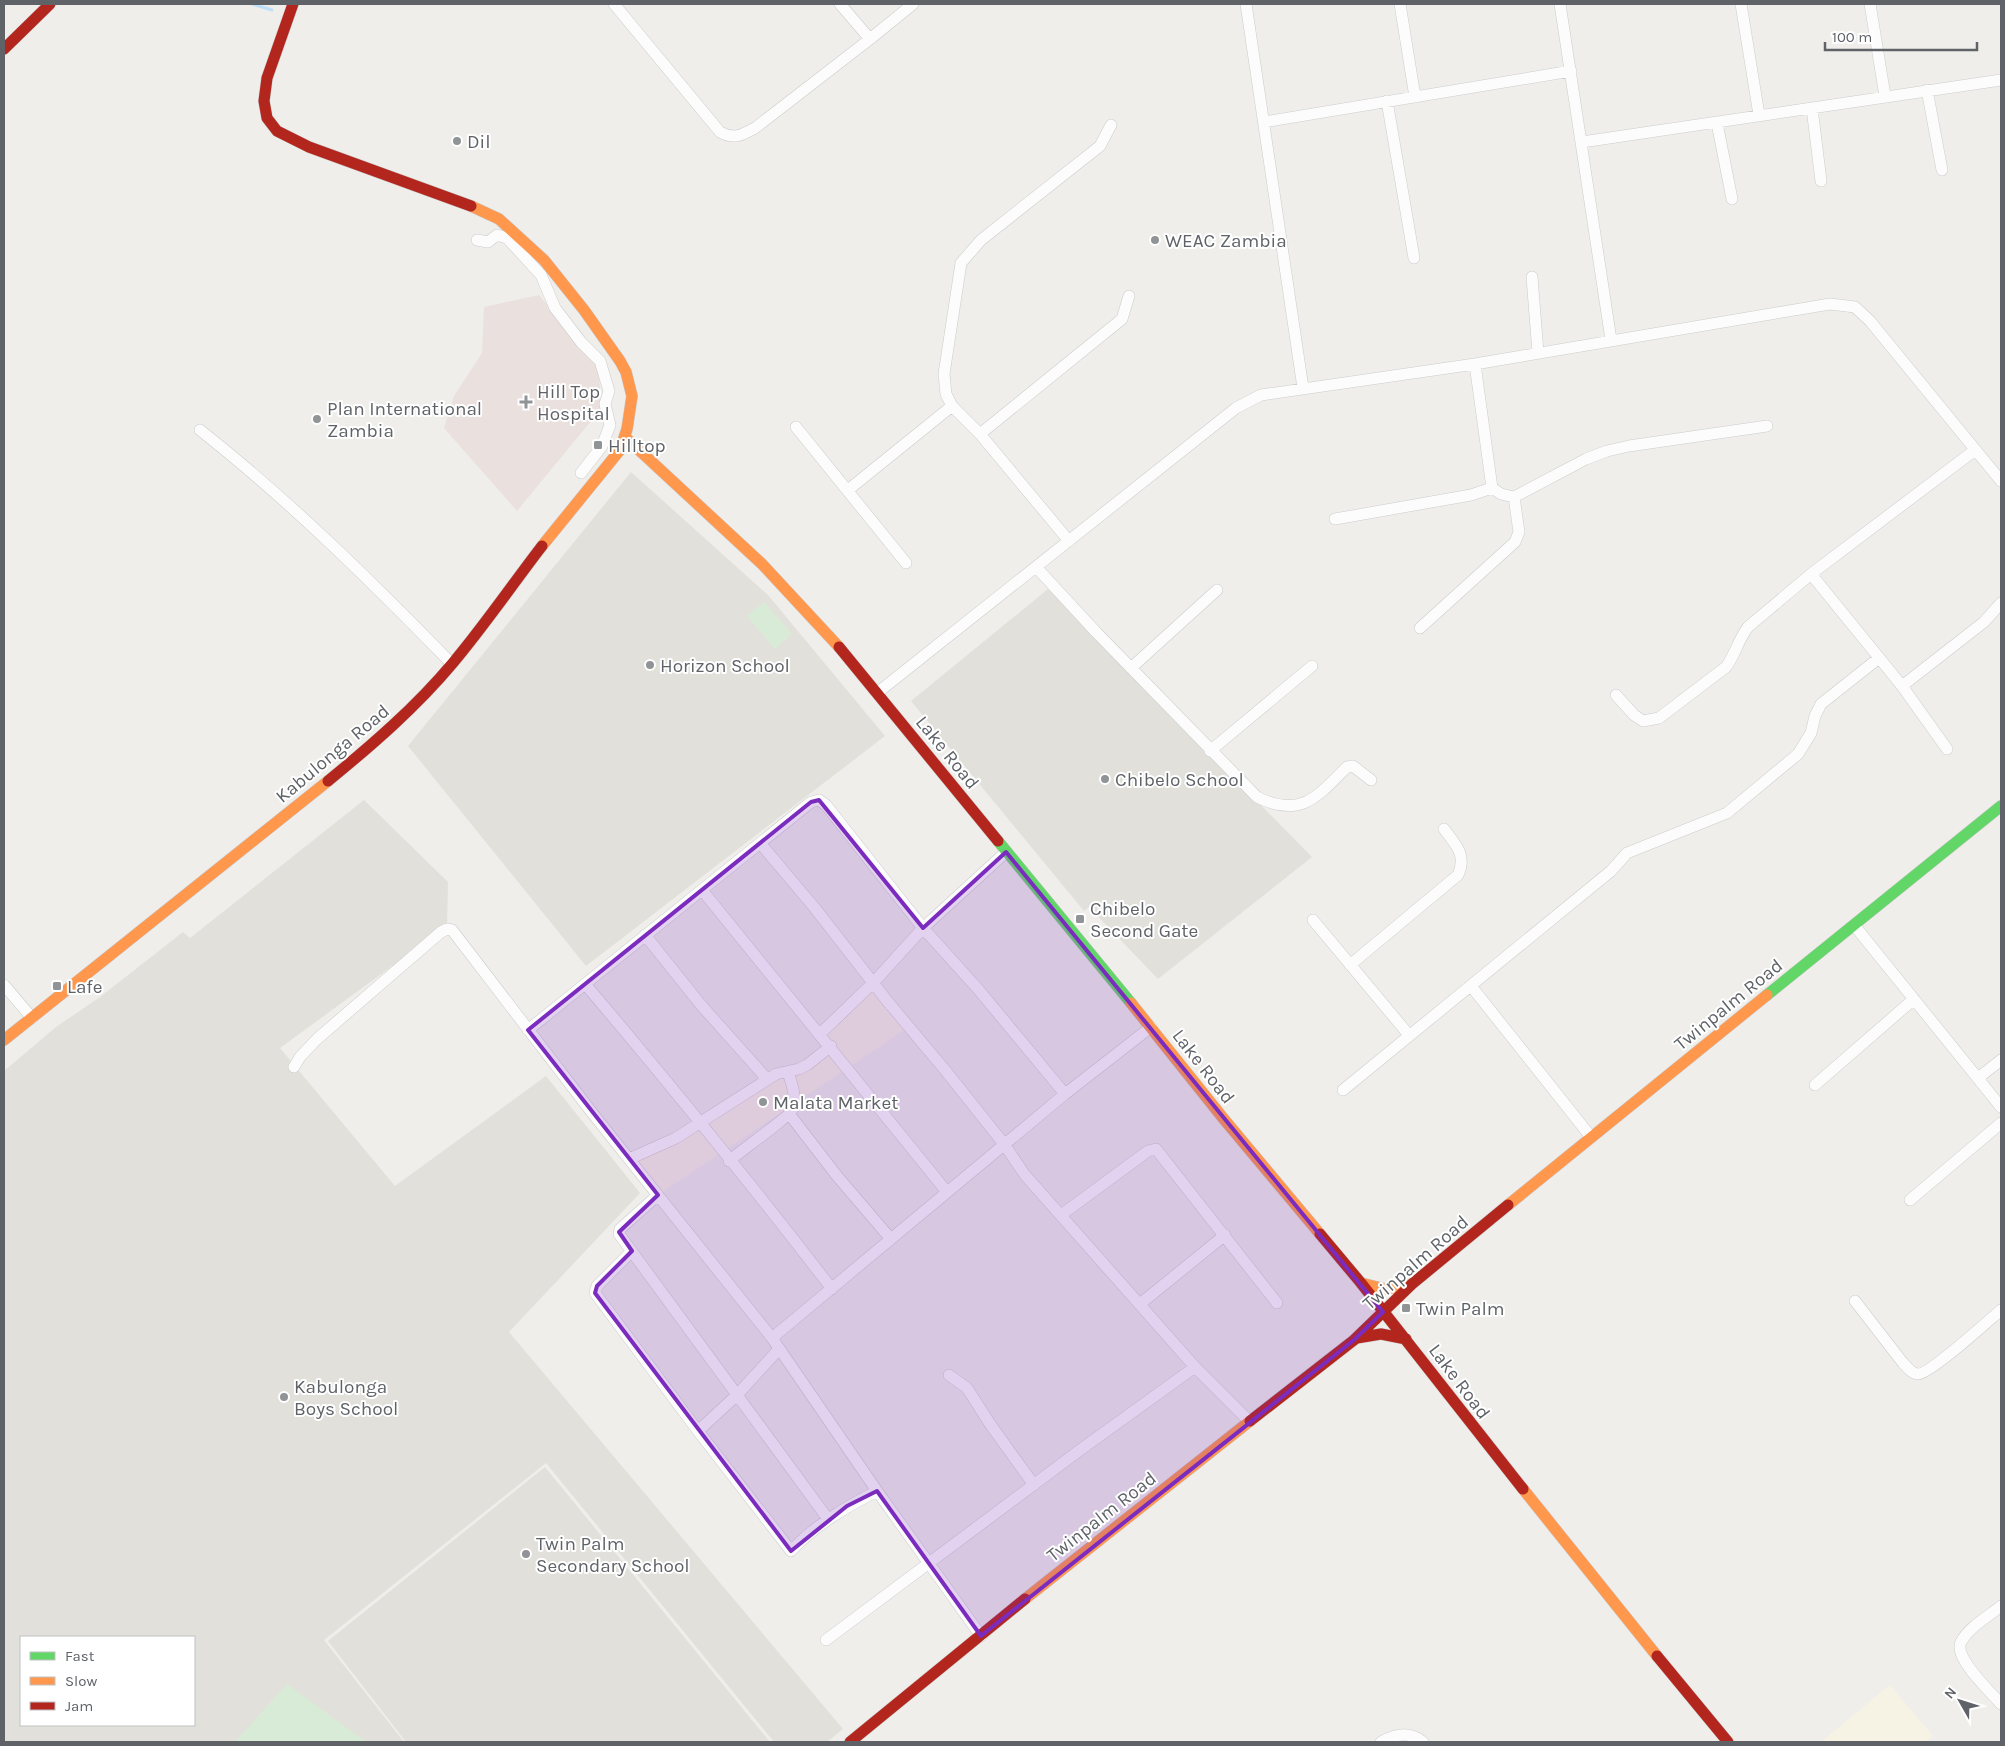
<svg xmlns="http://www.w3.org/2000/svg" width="2005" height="1746" viewBox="0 0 2005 1746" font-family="Karla,sans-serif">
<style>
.commercial{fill:#f7f3e4}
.education{fill:#e2e0da;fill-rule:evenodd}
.medical{fill:#eae0de}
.park{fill:#d8ebd6}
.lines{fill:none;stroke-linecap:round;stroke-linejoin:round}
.stream{stroke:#bfe0f9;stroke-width:3}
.street-casing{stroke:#cbcccc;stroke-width:12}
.fast-casing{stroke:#cacacb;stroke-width:12}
.slow-casing{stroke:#cacacb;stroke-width:12}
.jam-casing{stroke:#cacacb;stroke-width:12}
.street{stroke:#fdfcfc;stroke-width:11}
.fast{stroke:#63d668;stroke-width:11}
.slow{stroke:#ff974d;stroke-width:11}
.jam{stroke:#b3261e;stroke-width:11}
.marked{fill:#7b2cbf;fill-opacity:0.2;stroke:#7b2cbf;stroke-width:4;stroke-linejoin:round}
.poi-dot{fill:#919496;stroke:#fff;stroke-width:2}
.labels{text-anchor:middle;stroke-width:4;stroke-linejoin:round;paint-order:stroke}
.poi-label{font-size:19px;fill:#5f6368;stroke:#fff;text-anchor:start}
.street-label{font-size:19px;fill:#5f6368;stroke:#fff}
</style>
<rect width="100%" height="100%" fill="#efeeea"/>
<path class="commercial" d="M871,982L909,1027L658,1195L629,1159L830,1047L820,1034Z
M1890,1685L1933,1736L1926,1742H1821Z"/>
<path class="education" d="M631,472L768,595L885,736L586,966L408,746Z
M1048,589L1312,857L1158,979L1089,907L1084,911L911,701Z
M364,800L448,882L447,926L280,1048L395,1186L546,1076L640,1193L509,1332L843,1729L827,1742H774L546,1463L324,1640L404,1742H4V1071L56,1027L100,997L183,932L190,938ZM21,1637H194V1725H21Z
M545,1467L770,1742H406L328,1641Z"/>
<path class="medical" d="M539,295L599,369L601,409L517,511L444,428L454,396L482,353L484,307Z"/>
<path class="park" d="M764,602L792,634L775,649L747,616Z
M287,1684L366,1742H235Z"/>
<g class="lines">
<path class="stream" d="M252,4L272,10"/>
<g class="street-casing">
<path id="street" d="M614,4L720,132C734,140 742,135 755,128L870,39L913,4
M840,4L870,39
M1246,4L1303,388
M1400,4L1415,97
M1560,4L1611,340
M1741,4L1759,115
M1870,4L1885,96
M1927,90L1942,170
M1387,101L1414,258
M1812,108L1821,181
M1264,122L1571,71
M1717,123L1732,199
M1582,142L2001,80
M477,240L488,242L497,235L507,238L541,275L555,308L581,342L600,361L609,391L605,404L610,425L602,446L581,473
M1532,277L1538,353
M1475,364L1492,488L1501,494L1514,497L1586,459L1607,451L1629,446L1767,426
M796,427L906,563
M200,430C290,501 372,582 452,664
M980,434L1122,319L1129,296
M848,490L952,406
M1335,519L1471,495L1492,488
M1069,541L980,434L952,406L946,394L944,374L961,263L981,240L1100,146L1111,125
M1036,567L1096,632L1257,797C1301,819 1318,796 1347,767L1353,766L1371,780
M1811,574L1902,686L1947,749
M1420,628L1515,542L1519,532L1514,497
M1131,668L1217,590
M1902,686L1984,622L2001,603
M877,693L1236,408L1261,395L1475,364L1830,304L1855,307L1870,321L2001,481
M1616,695L1634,715L1643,721L1659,718L1726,667C1735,655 1738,640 1748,627L1811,574L1975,450
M1210,751L1312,666
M760,843L814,907L888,1002L945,1070L1004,1144L1025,1175L1195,1367L1249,1421
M702,890L947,1192
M1313,920L1409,1035
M1854,925L2001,1107
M645,935L701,1005L767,1079
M1350,965L1458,875C1467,855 1456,845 1444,829
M585,984C670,1084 752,1185 832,1289
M4,985L32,1018
M1471,986L1591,1137
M528,1030L811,802L819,800L826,805L923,928L978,989L1065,1094
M820,1034L874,982L923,928L1006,852
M294,1067L300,1057L317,1039L441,932L447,929L452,930L593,1114L772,1338L877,1491L981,1636
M1978,1078L2001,1060
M1815,1085L1914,999
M1343,1090L1611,871L1627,853L1727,813L1798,754L1811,733L1815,716L1821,704L1879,658
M790,1115L837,1176L890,1238
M629,1159L676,1138L776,1074L799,1069L807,1065L831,1046
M729,1161C738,1153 791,1115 792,1110C797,1096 792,1085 788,1072
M658,1195L620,1229L619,1234L828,1519
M1910,1200L2001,1123
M1061,1215L1148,1151L1156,1149L1277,1303
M632,1251L597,1286L595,1293L698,1431L791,1551C815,1525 846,1507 877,1491
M1855,1301L1903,1363C1907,1367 1912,1374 1918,1374C1930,1374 1989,1320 2001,1310
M1140,1304L1225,1235
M772,1338L1065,1094L1151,1027
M949,1375L967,1388L990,1424L1034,1485
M698,1431L737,1395L779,1349
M2001,1606C1989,1616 1969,1627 1961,1642C1953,1658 1991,1692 2001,1704
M826,1640L1080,1450L1195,1367
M1381,1742C1395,1734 1410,1731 1423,1742"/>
</g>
<g class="fast-casing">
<path id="fast" d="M998,841L1131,1003
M1767,995L2001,806"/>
</g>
<g class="slow-casing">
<path id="slow" d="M471,206L499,219L544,260L584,310L620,361L626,372L632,396L627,429L620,450L542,546
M625,437L762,564L839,647
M1131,1003L1223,1118L1320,1234
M4,1040L328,781
M1508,1205L1767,995
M1361,1283L1385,1289L1410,1285
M1523,1489L1657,1656
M1025,1599L1250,1421"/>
</g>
<g class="jam-casing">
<path id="jam" d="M293,4L267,78L264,101L267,118L277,131L309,147L471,206
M4,49L50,4
M839,647L998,841
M328,781C372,745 416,707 452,664C484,626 512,585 542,546
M1320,1234L1361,1283L1523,1489
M1357,1338L1381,1334L1406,1339
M1250,1421L1354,1340L1412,1284L1508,1205
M1657,1656L1728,1742
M850,1742L1025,1599"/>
</g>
<use href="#street" class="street"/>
<use href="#fast" class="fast"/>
<use href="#slow" class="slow"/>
<use href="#jam" class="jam"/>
</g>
<path class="marked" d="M819,800L923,928L1006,852L1383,1312L1354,1340L981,1636L877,1491L847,1506L791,1551L595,1293L597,1286L632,1251L619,1232L658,1195L528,1030L811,802Z"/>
<g class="poi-dot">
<circle cx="457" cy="141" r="5"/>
<circle cx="1155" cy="240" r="5"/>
<path d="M523.5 394.5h5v5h5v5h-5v5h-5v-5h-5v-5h5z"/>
<circle cx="317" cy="419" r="5"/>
<rect x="593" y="440" width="10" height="10" rx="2.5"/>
<circle cx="650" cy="665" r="5"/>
<circle cx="1105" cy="779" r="5"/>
<rect x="1075" y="914" width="10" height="10" rx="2.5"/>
<rect x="52" y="981" width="10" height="10" rx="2.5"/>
<circle cx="763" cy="1102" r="5"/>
<rect x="1401" y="1303" width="10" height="10" rx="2.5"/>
<circle cx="284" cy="1397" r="5"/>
<circle cx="526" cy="1554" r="5"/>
</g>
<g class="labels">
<g class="poi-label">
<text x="467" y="148">Dil</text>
<text x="1165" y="247">WEAC Zambia</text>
<text x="537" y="398">Hill Top<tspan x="537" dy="22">Hospital</tspan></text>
<text x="327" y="415">Plan International<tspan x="327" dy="22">Zambia</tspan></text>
<text x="608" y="452">Hilltop</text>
<text x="660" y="672">Horizon School</text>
<text x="1115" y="786">Chibelo School</text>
<text x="1090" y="915">Chibelo<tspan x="1090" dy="22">Second Gate</tspan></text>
<text x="67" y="993">Lafe</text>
<text x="773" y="1109">Malata Market</text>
<text x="1416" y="1315">Twin Palm</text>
<text x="294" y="1393">Kabulonga<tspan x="294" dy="22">Boys School</tspan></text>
<text x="536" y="1550">Twin Palm<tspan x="536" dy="22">Secondary School</tspan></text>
</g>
<g class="street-label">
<text transform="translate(948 752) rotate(51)" y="7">Lake Road</text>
<text transform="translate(332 753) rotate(-40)" y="7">Kabulonga Road</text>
<text transform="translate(1728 1004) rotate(-39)" y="7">Twinpalm Road</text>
<text transform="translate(1204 1066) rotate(52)" y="7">Lake Road</text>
<text transform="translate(1415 1262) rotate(-41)" y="7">Twinpalm Road</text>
<text transform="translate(1460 1381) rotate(53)" y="7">Lake Road</text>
<text transform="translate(1101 1516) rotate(-38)" y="7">Twinpalm Road</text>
</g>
</g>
<rect width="2005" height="1746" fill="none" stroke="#5f6368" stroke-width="10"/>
<rect x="20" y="1636" width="175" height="90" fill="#ffffff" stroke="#bfc1c3"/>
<rect x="30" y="1652" width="25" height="8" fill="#63d668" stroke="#bfc1c3"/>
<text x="65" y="1661" font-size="15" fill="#5f6368">Fast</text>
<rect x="30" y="1677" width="25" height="8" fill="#ff974d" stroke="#bfc1c3"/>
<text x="65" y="1686" font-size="15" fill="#5f6368">Slow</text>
<rect x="30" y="1702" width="25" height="8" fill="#b3261e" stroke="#bfc1c3"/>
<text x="65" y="1711" font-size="15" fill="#5f6368">Jam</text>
<g transform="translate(1960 1701) rotate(309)" stroke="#ffffff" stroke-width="4" paint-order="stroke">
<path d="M0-4L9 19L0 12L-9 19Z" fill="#5f6368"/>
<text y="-8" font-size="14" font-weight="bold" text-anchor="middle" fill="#5f6368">N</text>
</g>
<path d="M1825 42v8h152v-8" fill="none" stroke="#5f6368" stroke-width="2.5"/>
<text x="1832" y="42" font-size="15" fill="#5f6368" stroke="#ffffff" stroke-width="4" paint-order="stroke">100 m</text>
</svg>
